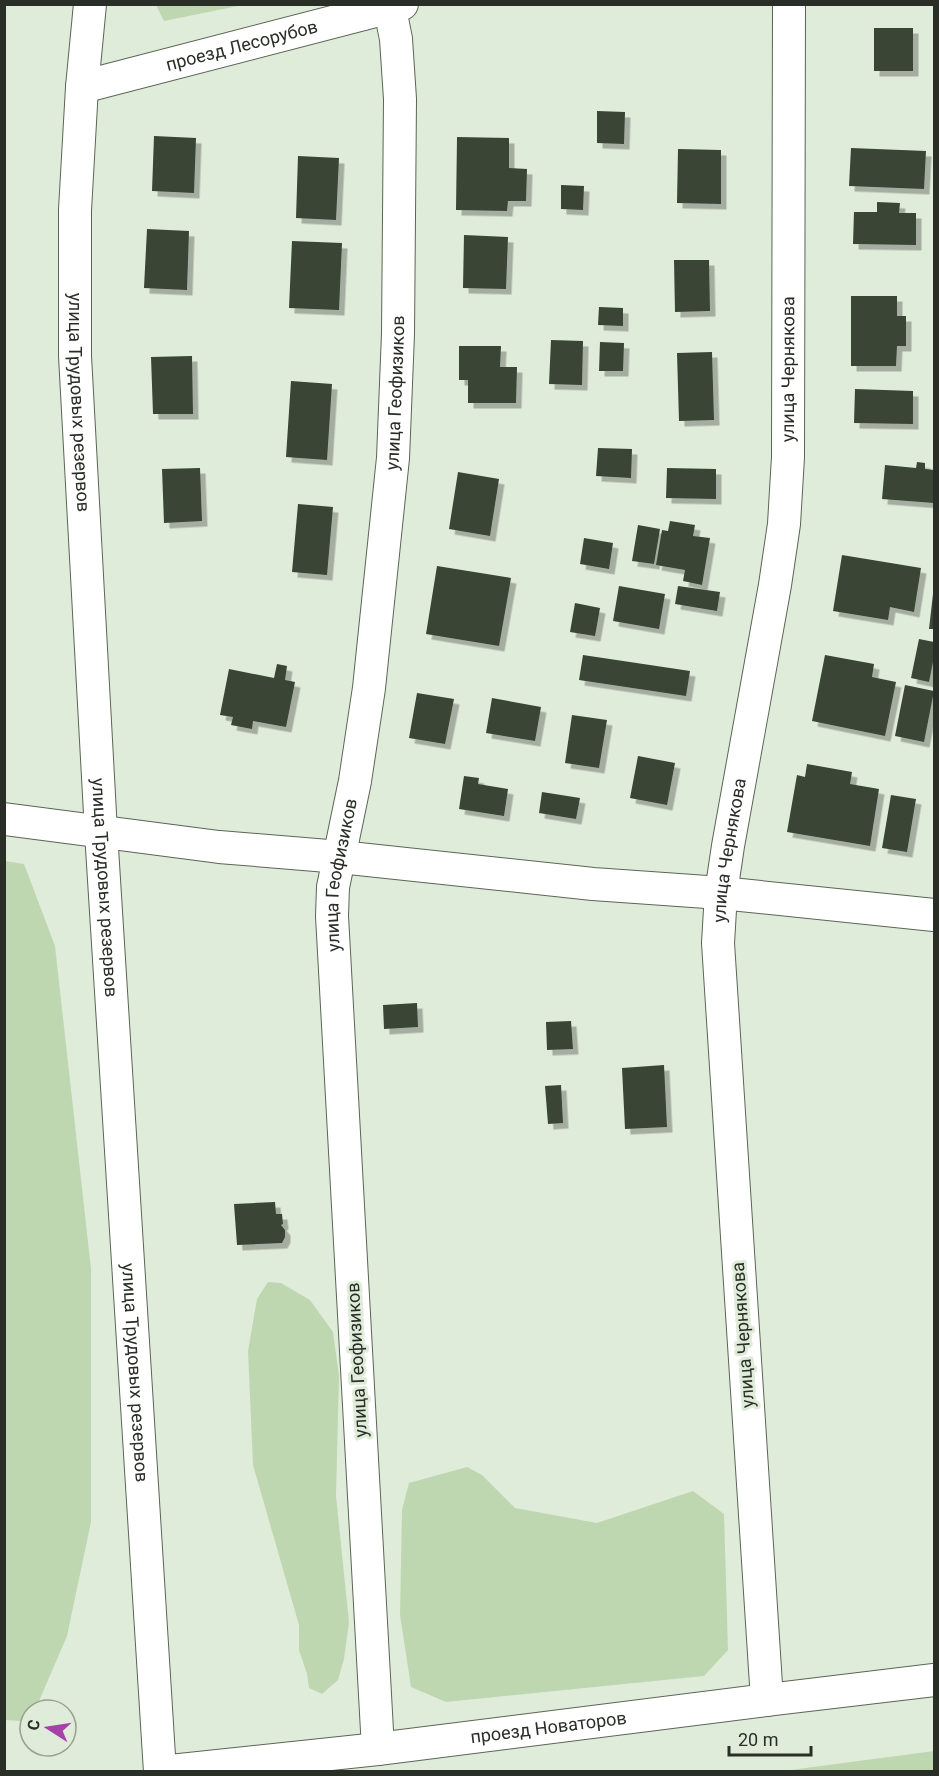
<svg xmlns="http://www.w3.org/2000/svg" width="939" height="1776" viewBox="0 0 939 1776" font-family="Roboto,sans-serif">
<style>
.green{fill:#bed7b1}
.building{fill:#3a4435;filter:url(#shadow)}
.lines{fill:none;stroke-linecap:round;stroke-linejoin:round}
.street-casing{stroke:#5b6555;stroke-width:34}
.street{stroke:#fff;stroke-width:32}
.labels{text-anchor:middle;stroke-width:6;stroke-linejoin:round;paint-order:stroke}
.street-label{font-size:18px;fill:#292e27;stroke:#e0ecda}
</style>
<defs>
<filter id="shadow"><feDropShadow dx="5.5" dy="5.5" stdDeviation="0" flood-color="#0004"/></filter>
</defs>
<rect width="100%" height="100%" fill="#e0ecda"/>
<path class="green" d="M156,5H243L164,21Z
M5,861L24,864L55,946L91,1269V1522L67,1636L36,1708L30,1710V1713L20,1721L4,1720Z
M268,1282L281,1283L310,1300L333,1332L339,1376L336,1496L349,1622L344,1659L338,1680L322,1694L309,1688L307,1674L299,1650V1625L253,1465L248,1351L257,1299Z
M467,1467L482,1475L515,1508L597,1523L693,1491L724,1514L728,1650L704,1676L446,1702L411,1687L400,1615L402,1510L409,1483Z
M934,1751V1771H783Z"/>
<path class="building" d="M874,28H913V71H874Z
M597,111L625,112L624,144L597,143Z
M154,136L196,138L194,193L152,191Z
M457,137L509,138V168L527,169L526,201H508L507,211L456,210Z
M851,148L926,151L924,189L849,186Z
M678,149L721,150V204L677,203Z
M298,156L339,158L336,220L296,218Z
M561,185L584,186L583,210L561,209Z
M877,202L900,203L899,213H916V245L853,244L854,212H877Z
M147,229L189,231L187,290L144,288Z
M464,235L508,237L506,289L463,288Z
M292,241L342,243L339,310L289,308Z
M674,260H709L710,311L675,312Z
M851,296H897V316H906V346H897L896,366H851Z
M599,307L623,308V326L598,325Z
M551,340L583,341L582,385L549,384Z
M600,342L624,343L623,371H599Z
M459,346H501L500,367H517L516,403H468V380H459Z
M712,352L714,420L679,421L677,353Z
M192,356L193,414H153L151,357Z
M291,381L332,384L327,460L286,457Z
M855,389L913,391V424L854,423Z
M598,448L632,449L631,478L596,476Z
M917,462L925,463V469L934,470V503L882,499L885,465L916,468Z
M200,468L202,521L164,523L162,469Z
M667,468L716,469V499L666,498Z
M458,472L499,479L490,536L449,529Z
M298,504L333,507L327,575L292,572Z
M670,521L695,525L693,536L710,538L702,585L683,581L685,570L656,565L662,530L668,531Z
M638,525L660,529L654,564L632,561Z
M584,538L613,543L609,569L580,564Z
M842,555L921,568L914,612L890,607L888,620L833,611Z
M437,566L511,578L499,646L426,634Z
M619,586L665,594L659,629L613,621Z
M678,586L720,592L717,611L675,604Z
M933,594H934V629H929Z
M575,603L600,608L595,636L570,632Z
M919,639L934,642V657L929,682L911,678Z
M583,655L690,671L686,696L579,680Z
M825,655L874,664L872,677L896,682L885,736L812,721Z
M277,664L287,666L285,680L295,682L286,727L253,721L252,729L231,725L233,717L220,715L229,669L274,678Z
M905,685L934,691L924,742L895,736Z
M417,693L454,699L445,744L409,738Z
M492,698L541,707L535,741L486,733Z
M572,715L607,720L599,768L565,763Z
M638,756L675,763L667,805L630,798Z
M807,764L852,772L850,784L879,789L870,846L787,832L797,775L805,777Z
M464,776L479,778L478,784L508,789L504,816L459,809Z
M542,792L580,798L576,819L539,813Z
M891,795L916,799L907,852L882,848Z
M417,1003L418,1027L384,1029L383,1005Z
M571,1021L573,1049L547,1050L546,1022Z
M664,1065L667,1127L625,1129L622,1068Z
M561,1085L563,1123L548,1124L545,1086Z
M275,1202L276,1214H282L283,1224L281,1225L285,1230V1237L282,1243L237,1245L234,1204Z"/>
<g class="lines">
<g class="street-casing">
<g id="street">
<path id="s1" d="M90,4L82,87L75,210V356L101,832L160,1772"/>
<path id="s2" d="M82,87L402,4"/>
<path d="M4,819L219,847L340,857L593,884L721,893L934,915"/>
<path id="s3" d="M767,1700L718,943L721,893L728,846L775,585L784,524L788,457L789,4"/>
<path id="s4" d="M378,1749L332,916L333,887L355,781L369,688L393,458L398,334L400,99L396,39L389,4"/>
<path id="s5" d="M161,1772L378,1749L767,1700L934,1680"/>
</g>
</g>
<use href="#street" class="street"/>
</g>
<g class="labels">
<g class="street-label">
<text dy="6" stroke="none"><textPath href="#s2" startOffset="165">проезд Лесорубов</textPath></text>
<text dy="6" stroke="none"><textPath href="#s3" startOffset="1338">улица Чернякова</textPath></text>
<text dy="6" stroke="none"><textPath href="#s4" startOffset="1362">улица Геофизиков</textPath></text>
<text dy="6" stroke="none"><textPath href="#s1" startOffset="399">улица Трудовых резервов</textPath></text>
<text dy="6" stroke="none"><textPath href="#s3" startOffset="852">улица Чернякова</textPath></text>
<text dy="6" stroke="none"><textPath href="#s4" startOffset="876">улица Геофизиков</textPath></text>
<text dy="6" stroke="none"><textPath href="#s1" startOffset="885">улица Трудовых резервов</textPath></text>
<text transform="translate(743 1335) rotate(-94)" y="6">улица Чернякова</text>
<text transform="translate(357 1360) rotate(-93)" y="6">улица Геофизиков</text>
<text dy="6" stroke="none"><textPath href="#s1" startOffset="1371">улица Трудовых резервов</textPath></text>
<text dy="6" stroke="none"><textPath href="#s5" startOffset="390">проезд Новаторов</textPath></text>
</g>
</g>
<rect width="939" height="1776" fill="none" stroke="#292e27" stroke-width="12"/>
<g transform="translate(48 1728) rotate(282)"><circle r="28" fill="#e0ecda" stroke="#97a092" stroke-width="1.5"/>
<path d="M0-4.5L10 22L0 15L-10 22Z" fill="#a442a9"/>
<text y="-9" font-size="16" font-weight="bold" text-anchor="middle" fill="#292e27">С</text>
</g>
<path d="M729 1746v9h82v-9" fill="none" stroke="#292e27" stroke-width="3"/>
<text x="738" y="1746" font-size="18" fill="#292e27" stroke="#e0ecda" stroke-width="4.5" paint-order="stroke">20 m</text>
</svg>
